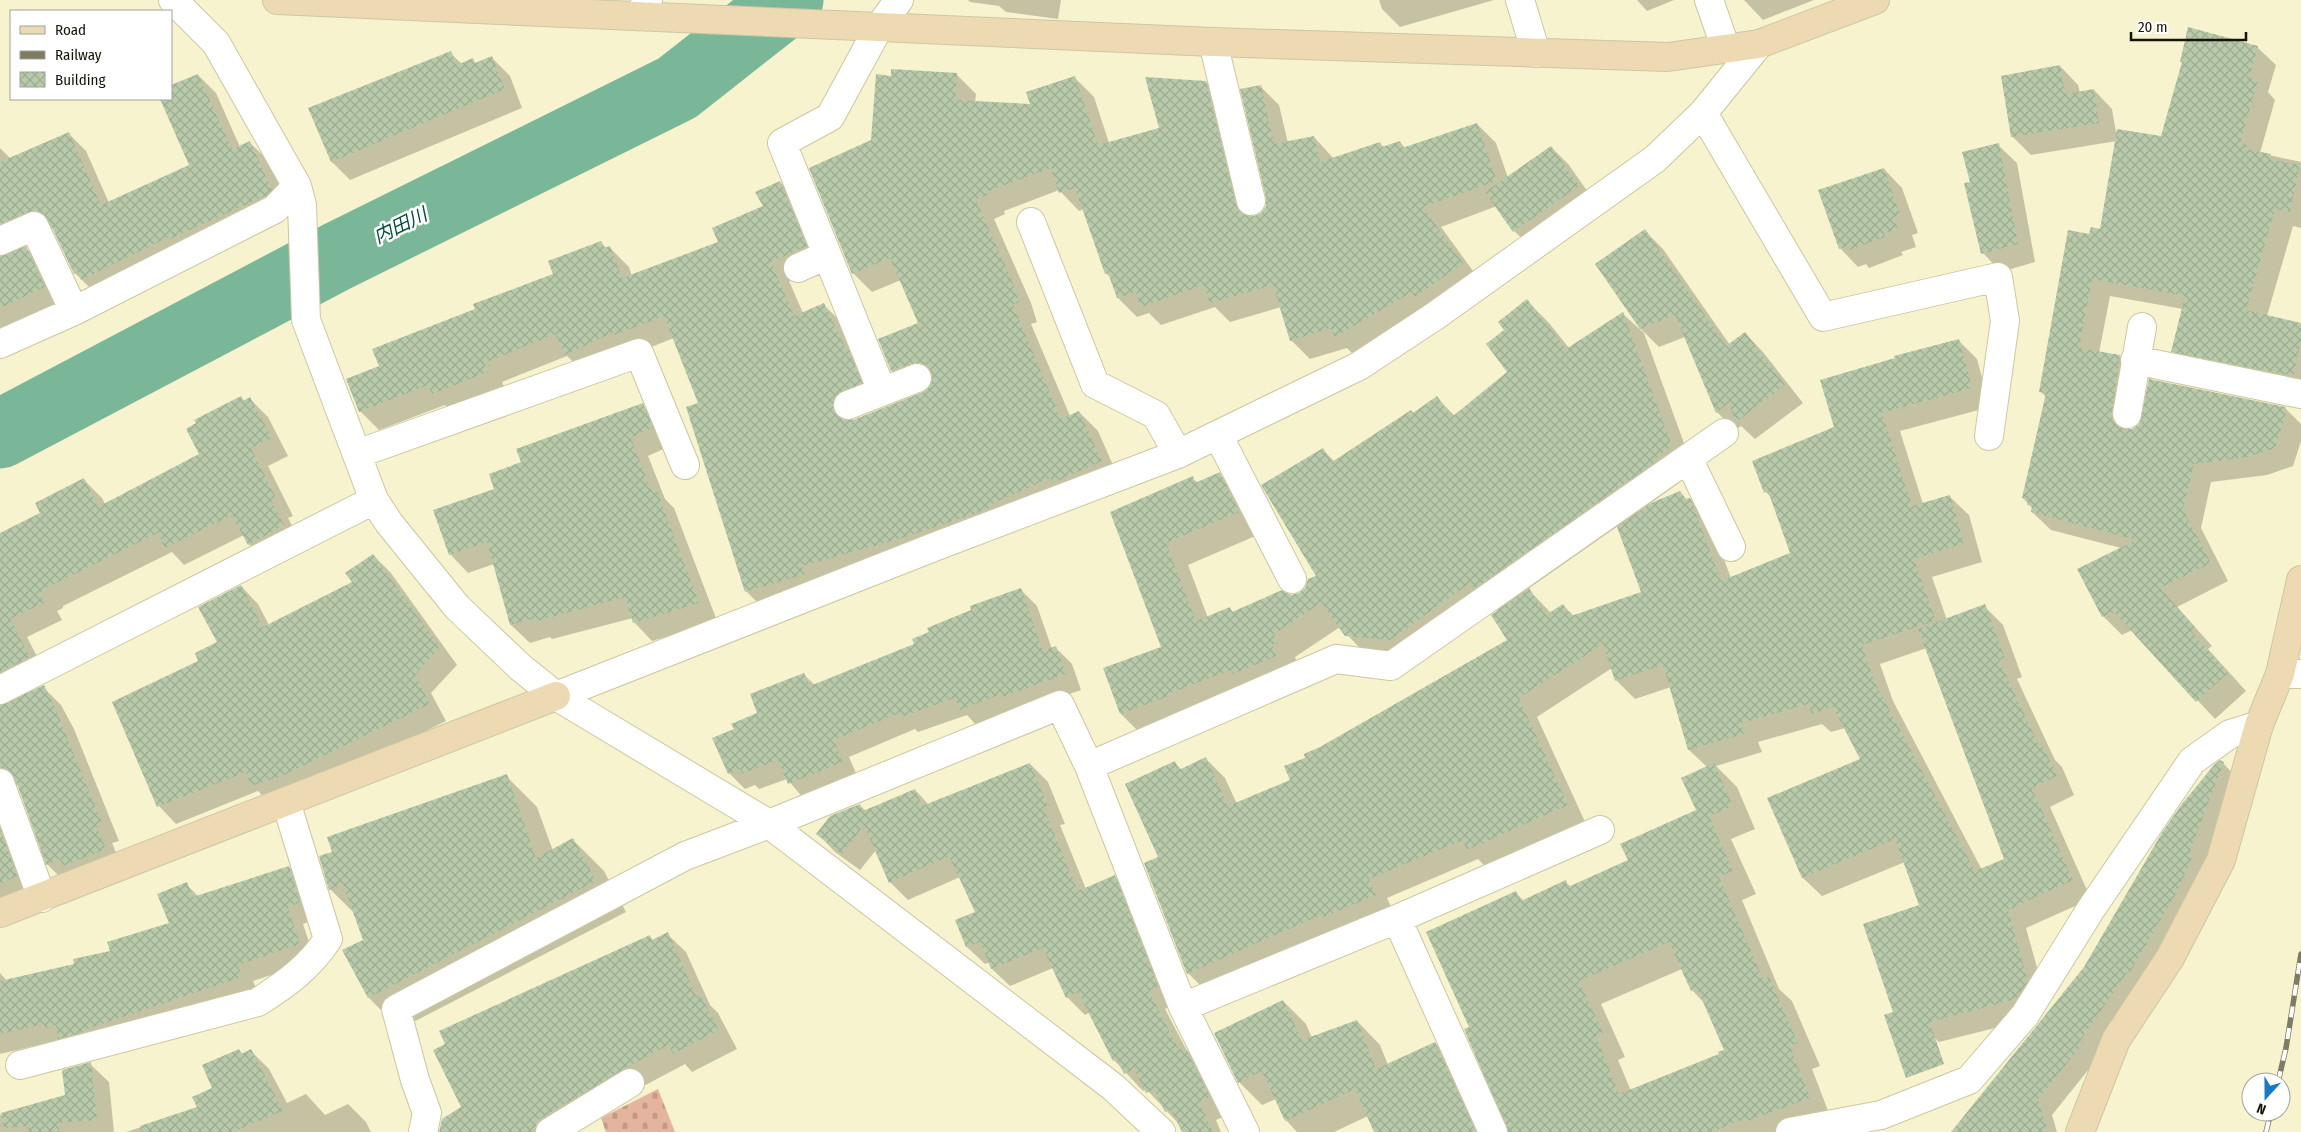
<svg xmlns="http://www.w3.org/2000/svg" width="2301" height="1132" viewBox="0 0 2301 1132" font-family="'Fira Sans Condensed','Noto Sans JP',sans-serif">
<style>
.cemetery{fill:url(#cemetery-stones)}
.shadow{fill:#0003;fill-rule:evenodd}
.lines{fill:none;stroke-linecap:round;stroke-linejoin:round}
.river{stroke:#7ab798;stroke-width:69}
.building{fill:url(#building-cross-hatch);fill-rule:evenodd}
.street-casing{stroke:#cbc7a3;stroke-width:30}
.secondary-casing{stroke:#cbc7a3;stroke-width:30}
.street{stroke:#fff;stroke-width:28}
.secondary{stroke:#eddab2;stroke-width:28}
.rail-casing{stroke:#7f7c64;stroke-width:5.5}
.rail{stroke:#fff;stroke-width:4;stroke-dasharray:11;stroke-linecap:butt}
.labels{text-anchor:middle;stroke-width:5;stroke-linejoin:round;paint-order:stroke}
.water-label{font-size:19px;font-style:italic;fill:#005134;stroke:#fff}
</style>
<defs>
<pattern id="cemetery-stones" width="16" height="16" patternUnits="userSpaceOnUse" patternTransform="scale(1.25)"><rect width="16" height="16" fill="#e5b49f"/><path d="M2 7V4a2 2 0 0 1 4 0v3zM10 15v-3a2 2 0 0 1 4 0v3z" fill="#c49a87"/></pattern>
<pattern id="building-cross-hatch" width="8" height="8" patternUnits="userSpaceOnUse" patternTransform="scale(1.25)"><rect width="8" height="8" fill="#b8caaa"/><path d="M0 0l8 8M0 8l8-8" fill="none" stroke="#9dad91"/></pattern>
</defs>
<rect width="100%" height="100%" fill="#f7f3ce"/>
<path class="cemetery" d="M658,1089L675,1132H606L601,1118Z"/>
<path class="shadow" d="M968,0H1061L1058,19L1006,12L999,6L970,2Z
M1379,0H1494L1400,27L1382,9Z
M1637,0H1674L1647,11Z
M1744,0H1814L1763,20Z
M2257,47L2276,65L2268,92L2275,100L2260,153L2301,162V228L2293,226L2267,316L2301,324V392L2191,369L2173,351L2183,309L2110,296L2099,353L2120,356L2138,374L2129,430L2285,408L2301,424V441L2293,466L2267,475L2211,482L2201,528L2228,581L2177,607L2212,646L2208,649L2246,691L2215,719L2132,630L2122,635L2104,617L2079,570L2121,548L2051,530L2032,512L2033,509L2023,498L2046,397L2040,391L2090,236L2101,230L2117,141L2031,155L2012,136L2060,66L2078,85L2080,93L2094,90L2112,109L2117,138H2162L2183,64L2181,61Z
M450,53L462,64L472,60L476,64L491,57L510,76L522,108L350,180L332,162L310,109Z
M198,75L216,93L240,147L250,143L268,160L289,208L93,291L75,273L54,228L46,229L6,249L2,257L26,248L44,266L62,305L0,334V148L11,159L68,133L86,151L109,203L191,166L161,99H171Z
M957,75L976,94L975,102L1032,106L1075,78L1094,97L1109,143L1161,129L1206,82L1225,101L1253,217L1262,214L1267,206L1260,86L1279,105L1288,143L1314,137L1334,159L1380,143L1384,148L1400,142L1405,148L1477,124L1496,143L1508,178L1551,147L1569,165L1597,205L1533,249L1514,231L1497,206L1441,227L1481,282L1355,356L1347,348L1310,359L1291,340L1281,307L1230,322L1215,307L1161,325L1149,313L1137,317L1118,298L1112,279L1106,273L1084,209L1079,211L1059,190L1004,211L1005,214L994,219L1031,303L1037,322L1031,324L1070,416L1079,412L1098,431L1120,481L765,610L746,591L700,404L674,338L585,373L567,356L502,382L506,392L452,413L445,405L379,430L360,411L380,367L476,310L555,275L601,242L607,249L610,248L629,267L632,276L720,243L765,206L780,182L799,201L825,265L789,281L803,313L823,304L842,323L880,402L855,414L852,422L924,393L930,388L933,381L911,390L892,371L879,339L919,324L901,280L872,292L853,273L872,141L892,77Z
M1998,145L2017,163L2035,262L2001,272L1983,253L1972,182Z
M1884,169L1902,188L1918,233L1912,235L1916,247L1901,252L1903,255L1869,268L1866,264L1858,267L1840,248Z
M1645,231L1663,249L1730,345L1745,333L1763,352L1803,403L1755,439L1741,426L1735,430L1717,412L1685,337L1659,347L1643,331L1644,333L1597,264Z
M1527,301L1549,323L1569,348L1623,314L1644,333L1693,468L1677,481L1679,483L1648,505L1680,493L1687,500L1690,499L1708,518L1731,578L1791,554L1772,499L1766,492L1836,428L1959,341L1977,359L1990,407L1900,431L1923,504L1950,497L1969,515L1982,562L1932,577L1947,620L1984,606L2003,625L2022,677L2017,679L2055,760L2062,767L2074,795L2050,807L2091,899L2026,928L2046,1000L2035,1018L1939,1042L1921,1024L1920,906L1905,862L1822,896L1803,878L1862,759L1845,728L1831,732L1822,724L1758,742L1762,752L1716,766L1737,787L1755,829L1731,839L1756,894L1742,900L1779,989L1792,1001L1820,1066L1812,1069L1832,1121L1802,1132H1509L1470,1028L1516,893L1524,901L1565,882L1571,887L1630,860L1697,811L1707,767L1689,750L1671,687L1635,699L1616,680L1612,668L1537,717L1586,824L1487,868L1478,859L1387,898L1394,913L1207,992L1188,973L1160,857L1175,763L1182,770L1206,759L1225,778L1237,804L1291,780L1307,758L1321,748L1509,640L1498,611L1492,605L1413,662L1369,658L1340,627L1295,657L1299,666L1143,736L1121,714L1104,669L1163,648L1111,513L1192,478L1198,483L1219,474L1241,496L1260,534L1188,565L1208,618L1230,609L1234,613L1299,594L1318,576L1322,449L1335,462L1437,398L1455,416L1509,373L1506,330ZM1618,526L1642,593L1574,616L1563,605L1551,613L1528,589ZM1927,648L2005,859L1982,870L1893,701L1880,664ZM1682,969L1692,990L1705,1004L1725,1050L1720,1055L1631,1091L1618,1060L1625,1057L1601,1004Z
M240,397L245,401L250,399L268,417L288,456L268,466L293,516L288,518L301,543L267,562L249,544L244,535L184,565L172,552L63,606V608L57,611L62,620L27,637L47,676L17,690L0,673V535L42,514L84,480L102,498L105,504L200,455Z
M642,405L661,423L670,446L648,456L665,499L674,508L717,621L652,641L634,622L633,618L552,639L550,637L530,643L511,625L494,564L468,573L450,554L496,489L523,463Z
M373,555L391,573L457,665L431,693L446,721L299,793L270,803L258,791L176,824L159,806L114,703L200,661L219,643L241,586L258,604L269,625L354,583Z
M1021,590L1037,606L1052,649L1056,648L1072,664L1081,690L977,726L967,715L918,732L915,729L849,757L858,778L805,800L787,779L759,789L755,785L745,789L729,773L735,730L759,714L804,675L815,685L916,645Z
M43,687L61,705L74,729L119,841L112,843L122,867L65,882L47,864L19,785L12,786L34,894L0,909V729Z
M2223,763L2237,778L2203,867L2143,985L2094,1056L2097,1059L2052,1115L2057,1132H1953L2085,968Z
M1030,764L1048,782L1065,824L1060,825L1086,889L1115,877L1132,894L1175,1004L1165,1009L1186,1049L1203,1066L1227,1115L1216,1120L1221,1132H1183L1180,1125L1146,1089L1143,1091L1114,1060L1090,1012L1085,1015L1067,997L1053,968L1010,986L992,969L990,962L985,964L967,947L976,913L960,877L908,900L890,882L876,850L860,870L835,852L818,834L859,805L866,811L915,790L929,805Z
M506,776L537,807L553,851L573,840L604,871L626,912L400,1029L369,998L344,951L364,940L355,914L330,889Z
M289,867L305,884L316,919L303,924L315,960L253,981L258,993L62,1043L59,1040L0,1054V973L7,981L76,965L112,952L170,924L186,884L199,897Z
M667,934L686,952L710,1005L718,1013L737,1049L692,1072L685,1064L640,1088L568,1132H455L463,1108L650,937L653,941Z
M1283,1001L1306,1024L1312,1038L1357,1021L1380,1045L1388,1065L1435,1043L1458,1067L1488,1132H1376L1368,1116L1334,1132H1297L1286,1120L1276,1099L1262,1105L1239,1082Z
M239,1050L243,1054L251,1051L269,1069L287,1103L306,1094L325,1115L348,1104L366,1122L371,1132H126L199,1108Z
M90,1064L109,1082L114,1132H0V1115L66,1096Z"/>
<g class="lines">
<path class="river" d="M0,434L338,256L677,88L789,0"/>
</g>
<path class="building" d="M2188,27L2258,46L2249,78L2258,80L2240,143L2247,145L2246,149L2271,154L2269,159L2300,165L2290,212L2275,209L2246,310L2301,323V341L2293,376L2171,352L2185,296L2092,279L2079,348L2120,355L2112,412L2113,420L2117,426L2124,429H2132L2139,424L2149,379L2286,407L2285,412L2286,413L2275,448L2248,457L2194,464L2183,509L2211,563L2160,588L2195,627L2191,631L2228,673L2196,702L2114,612L2102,617L2077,569L2136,540L2031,512L2032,506L2027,505L2028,500L2022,498L2046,393L2039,392L2068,230L2089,234L2091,227L2100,229L2117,129L2161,136L2182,62H2180Z
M451,51L457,65L473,58L475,63L492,56L505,89L331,162L308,108Z
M2060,65L2065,94L2094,89L2099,123L2011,137L2001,76Z
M891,69L957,73L955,100L1030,104L1026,92L1075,76L1098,145L1159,128L1145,77L1206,81L1236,205L1240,212L1247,216H1254L1261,213L1266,206V198L1240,89L1261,85L1274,144L1314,136L1320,162L1380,142L1382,147L1400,141L1402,148L1477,123L1497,181L1423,207L1463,263L1415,297L1412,292L1335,337L1330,328L1290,341L1273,285L1210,303L1204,285L1141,307L1136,292L1117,298L1108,273L1105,274L1075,188L1059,193L1051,168L986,192L987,195L976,200L1013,283L1019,302L1013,305L1061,419L1079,411L1102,461L1053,483L1050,478L992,504L993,507L906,537L802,566L805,574L745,592L686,407L698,403L664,316L615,335L614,332L565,355L555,334L484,363L488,372L432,394L428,385L359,412L346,379L379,366L372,349L475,309L473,304L553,274L548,261L601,241L604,248L610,246L622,278L718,242L712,228L763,206L755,192L780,181L807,246L771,262L794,316L824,303L847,351L849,350L862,383L836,395L833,403L834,411L839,417L846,420H853L923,392L929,387L932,380L931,372L927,366L920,363H912L891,371L878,339L918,323L890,258L852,274L809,168L871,140L876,74L891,76Z
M198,74L232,149L250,141L272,190L267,195L170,239L169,237L81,280L78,272L74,274L48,219L43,213L35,210L28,212L0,224V162L69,132L101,205L189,165L160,99H171V85Z
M1999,143L2018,244L1981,254L1964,183L1970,182L1962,152Z
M1551,146L1579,186L1513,232L1485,192Z
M1884,168L1900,215L1894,217L1898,229L1884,233L1885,237L1850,250L1848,246L1839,249L1818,190Z
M1645,229L1726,346L1745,332L1785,385L1736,422L1728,403L1716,413L1675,315L1640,329L1595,264Z
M26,246L45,287L0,308V256Z
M1527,299L1566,349L1623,312L1672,446L1656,458L1658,460L1474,589L1470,583L1390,640L1345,636L1321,603L1274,634L1278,643L1272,645L1276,656L1233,674L1231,670L1171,693L1172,695L1120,714L1103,668L1161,647L1110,512L1193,476L1195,483L1220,472L1239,512L1166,543L1196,621L1230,607L1232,612L1282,590L1291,595L1299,593L1305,588L1308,579L1316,576L1261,485L1323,448L1332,462L1411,410L1413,413L1437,396L1452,417L1507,372L1486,344L1504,330L1498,322Z
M1959,339L1972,388L1882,413L1912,506L1950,495L1964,543L1914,559L1936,621L1862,645L1874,681L1975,871L2004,859L1918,629L1985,604L2005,658L1999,660L2040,748L2043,746L2057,776L2032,788L2073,880L2008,910L2028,981L2016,999L1930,1022L1944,1064L1906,1078L1884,1015L1893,1012L1863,924L1919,905L1895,839L1802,878L1767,798L1860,759L1833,707L1812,714L1808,704L1741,723L1744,734L1688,750L1663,665L1615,681L1603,644L1519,698L1568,805L1467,850L1463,840L1369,879L1376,895L1324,917L1323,914L1187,974L1144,863L1158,857L1125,784L1175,761L1179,770L1206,757L1228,806L1290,780L1284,766L1305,758L1304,754L1320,747L1507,640L1491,615L1529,588L1546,615L1563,604L1571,616L1641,592L1617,527L1651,503L1680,491L1686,499L1690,498L1692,502L1721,581L1790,553L1768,491L1764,493L1752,461L1834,427L1820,380L1895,358L1894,356Z
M241,396L243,401L250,397L272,438L251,448L276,498L271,500L284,525L248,545L232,515L165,548L158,533L46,588V589L40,593L45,602L10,619L30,657L0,672V533L40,513L35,503L84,478L98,507L199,454L186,429L196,423L194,420Z
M643,403L653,427L631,438L651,490L656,488L699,603L633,623L625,597L533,622L532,619L510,625L487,542L449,555L433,510L494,489L489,474L521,462L516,449Z
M373,554L440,647L415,675L430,704L282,776L251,786L246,772L157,807L112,702L198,661L195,653L217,642L198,607L241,585L263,627L352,582L345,573Z
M1021,588L1043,651L1056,646L1066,674L1002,697L1001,694L960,710L955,698L901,717L899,713L834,740L843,762L788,784L778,760L742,774L740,769L728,774L712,738L734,729L731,724L757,713L750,694L804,673L810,686L914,644L912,639L929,632L927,628L971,610L970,606Z
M44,685L56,710L102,823L96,825L106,849L63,866L60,859L46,865L15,778L10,771L0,768V705Z
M2220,760L2224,762L2189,853L2193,855L2178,890L2130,972L2128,971L2080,1041L2083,1043L2038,1100L2048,1132H1951L2084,967L2163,831L2182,804L2214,765Z
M1030,763L1048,806L1043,807L1078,891L1115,875L1158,986L1149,991L1179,1050L1185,1047L1210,1097L1199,1102L1213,1132H1182L1171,1110L1165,1112L1154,1089L1146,1093L1134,1069L1124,1074L1117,1059L1113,1061L1078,992L1066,998L1043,948L991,969L980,942L966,947L955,920L975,912L949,856L889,883L864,825L842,854L816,834L830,816L860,804L863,811L915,789L922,806Z
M1714,763L1733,806L1709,816L1733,871L1719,877L1763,979L1769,977L1798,1043L1790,1046L1810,1098L1745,1122L1744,1119L1711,1132H1508L1464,1029L1469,1027L1426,932L1516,891L1521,901L1566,880L1568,887L1628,860L1620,844L1696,810L1681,778ZM1669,942L1691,991L1697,988L1724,1050L1718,1052L1719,1054L1619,1094L1596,1036L1603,1033L1579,981Z
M507,774L536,858L573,838L596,881L368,998L342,950L363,940L343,884L329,890L319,856L332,852L327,837Z
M0,829L17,876L0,884Z
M289,866L300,902L288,908L300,944L238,965L242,977L87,1029V1031L58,1039L56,1025L45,1028L44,1024L0,1034V981L74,964L73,959L110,951L107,942L169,923L157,894L187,882L193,897Z
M668,932L696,996L700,994L719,1030L673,1054L668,1045L622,1070L535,1122L536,1125L534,1132H439L442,1119L461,1107L433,1050L445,1044L439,1031L650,935L652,940Z
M1283,1000L1302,1040L1357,1020L1376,1069L1435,1042L1476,1132H1374L1355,1089L1285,1121L1262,1071L1238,1083L1214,1033Z
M239,1049L241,1054L251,1049L283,1111L232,1132H141L140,1126L197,1107L192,1097L212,1088L202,1065Z
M91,1062L97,1120L57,1123L60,1132H29L27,1126L4,1128L1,1113L65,1095L62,1070Z"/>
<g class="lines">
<g class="street-casing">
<path id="street" d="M173,0L216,43L297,186L302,205L306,320L374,500L389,523L457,607L520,667L556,696L769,824L1113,1087L1161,1132
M1520,0L1536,53
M1709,0L1726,49
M639,15L648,0
M1213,42L1251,201
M1703,113L1823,317L1998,277L2005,321L1989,436
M1031,222L1095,384L1156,415L1178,454
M0,241L34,226L74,311
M798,268L827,255
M0,344L74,311L275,209L297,186
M2135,360L2301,394
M882,391L782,143L830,117L879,27L899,0
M848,405L917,378
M2127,414L2142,327
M1218,435L1292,579
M357,454L639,353L685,465
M1688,458L1731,547
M2280,674H2301
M0,690L374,500
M556,696L934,547L1178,454L1359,366L1435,316L1655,159L1703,113L1759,44
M1089,766L1336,659L1391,666L1724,433
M0,783L42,898
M1397,919L1493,1132
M1183,1007L1397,919L1600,830
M20,1065L258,1002C286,984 310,967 328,939L286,802
M423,1132L427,1113L415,1080L396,1009L685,856L769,824L1060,705L1089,766L1183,1007L1245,1132
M550,1132L630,1083
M1790,1132L1881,1115L1969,1080L2025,1015L2091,909L2192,761L2230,734L2259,725"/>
</g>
<g class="secondary-casing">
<path id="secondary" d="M277,0L1213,42L1668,57L1759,44L1875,0
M0,913L556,696
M2080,1132L2116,1040L2170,958L2221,860L2259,725L2280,674L2301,580"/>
</g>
<use href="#street" class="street"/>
<use href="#secondary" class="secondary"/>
<g class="rail-casing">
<path id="rail" d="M2278,1082L2286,1048L2301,954
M2266,1132L2271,1112"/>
</g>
<use href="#rail" class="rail"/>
</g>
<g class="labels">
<g class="water-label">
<text transform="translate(400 225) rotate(-26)" y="7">内田川</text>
</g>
</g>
<rect x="10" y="10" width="162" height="90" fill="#ffffff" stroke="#a2a19c"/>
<rect x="20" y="26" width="25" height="8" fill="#eddab2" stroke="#a2a19c"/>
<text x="55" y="35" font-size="15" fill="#161407">Road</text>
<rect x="20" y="51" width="25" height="8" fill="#7f7c64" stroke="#a2a19c"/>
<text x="55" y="60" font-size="15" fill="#161407">Railway</text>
<rect x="20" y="72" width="25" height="15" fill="url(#building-cross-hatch)" stroke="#a2a19c"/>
<text x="55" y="85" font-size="15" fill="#161407">Building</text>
<g transform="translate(2266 1097) rotate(201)"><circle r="24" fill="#ffffff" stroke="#a2a19c"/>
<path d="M0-4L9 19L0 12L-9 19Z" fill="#1779c5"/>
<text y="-8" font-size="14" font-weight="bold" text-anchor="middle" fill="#161407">N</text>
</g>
<path d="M2131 32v8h115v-8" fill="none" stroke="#161407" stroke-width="2.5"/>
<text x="2138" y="32" font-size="15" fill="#161407" stroke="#ffffff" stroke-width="4" paint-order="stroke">20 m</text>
</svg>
